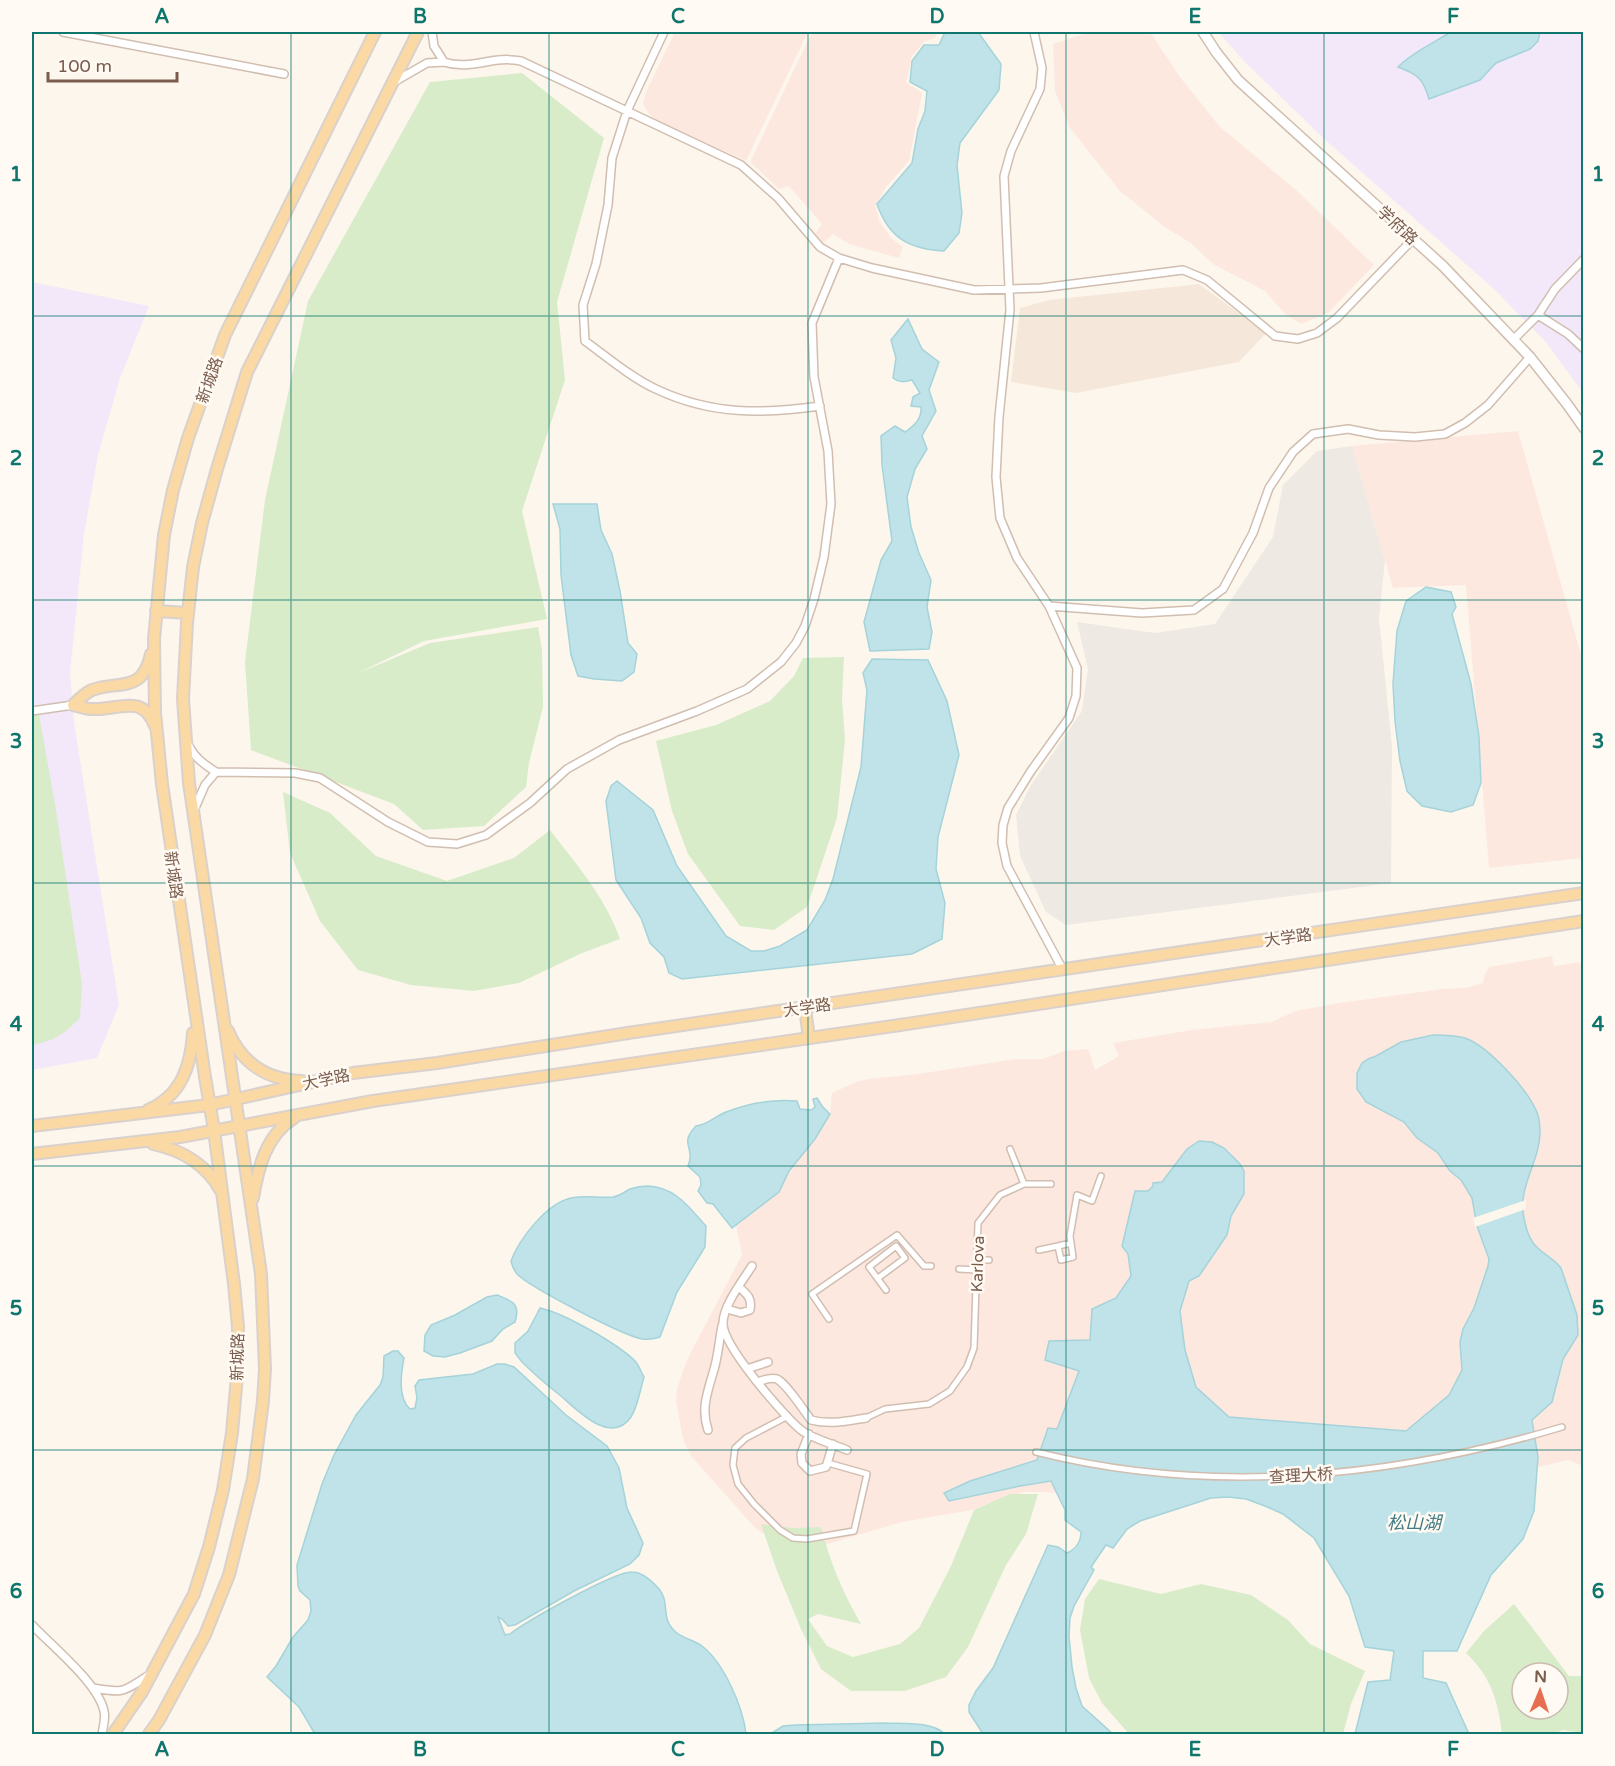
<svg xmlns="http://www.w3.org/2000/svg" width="1615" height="1766" viewBox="0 0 1615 1766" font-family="'Varela Round','Noto Sans SC',sans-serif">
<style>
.residential{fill:#f5e8da}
.commercial{fill:#fde8e0}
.industrial{fill:#efe9e4}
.education{fill:#f3e8fa}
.green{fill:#d8ecc9;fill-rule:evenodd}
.water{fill:#bfe3e8;stroke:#a5d3da;stroke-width:1.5}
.pier{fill:#fdf6ec}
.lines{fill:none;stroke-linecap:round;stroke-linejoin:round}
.pedestrian-casing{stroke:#d1beb0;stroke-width:8}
.minor-casing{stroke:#d1beb0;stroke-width:10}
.tertiary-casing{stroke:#d1beb0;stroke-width:12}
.primary-casing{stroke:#dad1cd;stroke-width:14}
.pedestrian{stroke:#fff;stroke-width:5}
.minor{stroke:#fff;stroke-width:7}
.tertiary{stroke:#fff;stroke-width:9}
.primary{stroke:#fbd9a5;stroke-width:10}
.grid{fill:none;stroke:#0f766e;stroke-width:1.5;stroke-opacity:0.55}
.labels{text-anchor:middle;stroke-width:5;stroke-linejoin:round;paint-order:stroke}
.street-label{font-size:16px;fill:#7a5c4d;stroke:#fffaf3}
.water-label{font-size:18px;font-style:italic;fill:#437c86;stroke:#fffaf3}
.neatline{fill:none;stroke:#0f766e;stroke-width:2}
.grid-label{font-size:20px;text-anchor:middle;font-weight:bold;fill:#0f766e}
</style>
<rect width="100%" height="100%" fill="#fdf6ec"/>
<path class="residential" d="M1199,284L1266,333L1239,362L1076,393L1011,382L1020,308L1049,300Z"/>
<path class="commercial" d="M675,32H808L746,161L654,119L647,111L643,103L647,90Z
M812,32H937L935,38L925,41L912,56L906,82L922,93L909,161L886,187L876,205L879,221L891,238L903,247L899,258L849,244L833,234L826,241L822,242L815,234L822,224L789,186L779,189L750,162Z
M1090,32H1150L1180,77L1220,127L1296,190L1374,265L1328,313L1301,324L1285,314L1265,291L1213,264L1191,243L1166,228L1120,191L1070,128L1055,91L1053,44Z
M1518,431L1583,662V858L1489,868L1466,585L1393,588L1352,446Z
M1552,956L1554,966L1583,962V1466L1568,1460L1373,1506L1183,1493L1127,1500L1047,1492H1024L972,1510L902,1522L807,1550L777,1542L756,1529L692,1457L684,1442L681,1428L676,1401L677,1390L682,1373L689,1356L742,1255L736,1225L779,1192L789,1171L825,1123L830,1114L832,1093L856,1082L868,1079L918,1074L1016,1059H1043L1064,1051L1088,1049L1095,1070L1119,1056L1113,1043L1192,1030L1272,1022L1295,1011L1339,1003L1443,989L1465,988L1483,983L1485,974L1489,967Z"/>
<path class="industrial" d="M1352,446L1385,561L1379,618L1392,747L1391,883L1066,925L1046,912L1020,856L1016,815L1031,785L1082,711L1088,669L1077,622L1155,633L1215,624L1273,537L1283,485L1317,451Z"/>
<path class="education" d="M1218,32H1583V393L1545,341L1493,288L1322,137L1246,63Z
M32,282L149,306L120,378L98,455L84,534L70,674L74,722L119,1005L97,1058L32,1070Z"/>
<path class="green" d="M522,73L604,138L557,302L565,380L522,511L547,619L424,641L356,674L430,643L538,627L542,649L543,707L529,763L526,787L484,826L423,830L394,804L251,750L245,662L265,500L308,301L430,82Z
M844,657L842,699L845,740L837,818L807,907L774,930L740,926L688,854L672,811L656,741L716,725L770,701L794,676L803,658Z
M32,714H39L56,810L82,984L80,1018C64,1034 55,1041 32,1045Z
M283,792L330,813L376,856L447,881L514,858L550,830C576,864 606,898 620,939L582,953L519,983L474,991L411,985L358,970L320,921L290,853Z
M1010,1494H1038L1026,1534L1006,1565L968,1647L946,1677L905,1691H851L821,1669L801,1629L777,1571L761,1524L793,1528L821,1527C830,1562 843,1593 861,1624L818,1614L808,1619L827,1646L853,1657L900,1644L919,1628L951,1566L974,1510Z
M1099,1579L1161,1594L1201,1584L1251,1595L1288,1620L1310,1644L1365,1671L1351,1704L1343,1734H1129L1102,1703L1089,1678L1080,1630L1085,1599Z
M1514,1604L1569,1676H1583V1733L1563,1730L1553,1734H1502C1498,1700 1491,1677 1466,1653L1484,1631ZM1522,1673H1558V1709H1522Z"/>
<path class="water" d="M945,32H978L1001,64L999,90L960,143L957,165L962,213L959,233L944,251C910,249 889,239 877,204L912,163L918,129L925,111L927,91L910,82L912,61L924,45H939Z
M1451,32H1540L1538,41L1530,49L1496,63L1480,80L1429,99C1423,78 1417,74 1398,67C1411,53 1435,42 1451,32Z
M908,319L922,349L939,362L929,390L936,411L922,436L927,449L915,469L907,497L911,527L919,553L931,580L927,607L932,632L929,649L870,651L864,622L881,560L892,541L882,465L881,436L895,426L905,432C914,426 922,419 921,407L911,406L913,397L920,393L912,380C904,382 899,383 893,378L896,358L891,340Z
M553,504H597L601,530L612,554L620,591L628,643L637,654L634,672L622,681L594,679L578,676L571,655L561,575L560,529Z
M1426,587L1451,592L1456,607L1452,614L1471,684L1479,737L1481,783L1473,805L1451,812L1422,806L1407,791L1400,761L1395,721L1393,684L1397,631L1406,601Z
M872,659L928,660L947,701L959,755L938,837L936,869L945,903L942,939L912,954L682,979L669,973L664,957L650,943L641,918L616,880L606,801L611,786L617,781L653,810L677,866L726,936L751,951H764L780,946L807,930L825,900L833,879L861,767L867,690L863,673Z
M1433,1035C1444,1035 1455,1035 1465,1038C1488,1046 1526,1088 1536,1110C1539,1116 1540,1125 1540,1132C1540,1162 1517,1187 1524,1218C1526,1229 1530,1243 1540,1250C1547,1256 1555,1260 1561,1268L1577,1315L1578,1335L1563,1359L1552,1402L1532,1420L1538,1457L1534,1511L1523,1539L1491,1575L1457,1651H1423V1678L1446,1683L1469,1734H1355L1368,1682L1390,1680L1394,1651L1365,1647L1349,1596L1314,1538L1283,1514L1265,1506L1246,1499L1228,1497L1211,1498L1140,1521L1127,1529L1113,1548L1106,1545L1091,1567L1094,1570L1074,1606L1070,1618L1069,1636L1072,1667L1076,1688L1082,1706L1113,1734H983L969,1712V1705L976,1691L993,1668L1048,1545L1058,1547L1067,1553C1076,1549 1081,1541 1081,1532L1065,1520V1510L1051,1481L1020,1486L949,1501L944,1493L970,1481L1037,1460L1048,1428L1057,1429L1079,1371L1045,1360L1049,1341L1090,1340L1092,1309L1116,1298L1131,1276L1128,1254L1122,1246L1135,1191H1148L1153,1186V1183L1162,1182L1187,1149L1199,1141L1212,1142L1224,1148L1240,1164L1244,1171V1194L1231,1216L1227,1235L1199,1276L1189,1281L1180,1311L1185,1350L1196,1387L1229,1417L1406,1431L1449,1395L1462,1370L1460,1342L1463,1329L1474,1308L1488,1266L1489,1259L1477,1226L1472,1198L1461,1180L1450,1171L1438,1153L1417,1138L1404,1122L1366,1102L1357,1089V1073L1362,1063L1368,1059L1376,1056L1401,1042Z
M817,1098L822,1106L830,1114L815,1139L789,1171L779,1192L732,1228L713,1204L707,1203L698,1191L701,1185L700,1177L688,1166C696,1146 678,1145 696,1126C708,1125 715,1116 726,1112C749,1103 773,1099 797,1101L800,1109L811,1110L815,1107L813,1099Z
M648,1186C675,1187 689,1207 706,1226L705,1247L677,1292L660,1337C654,1339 649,1340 642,1339C622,1335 531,1288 517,1274C514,1270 512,1266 511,1261C519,1239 547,1203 571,1198C585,1195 599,1198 613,1197C620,1196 624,1192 630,1189C636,1187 642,1186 648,1186Z
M497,1295C512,1301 521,1303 515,1322L503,1329L492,1341L460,1353L445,1357L433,1356L424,1351L425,1335L431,1325L455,1315L487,1297Z
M540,1308C564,1313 618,1344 635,1361C639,1365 641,1372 644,1377C640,1390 638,1406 631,1417C611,1446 577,1410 561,1396C547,1385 534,1374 522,1362L515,1353V1343L528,1331Z
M393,1351H398L404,1358C401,1373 397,1398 410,1409L415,1408L417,1398L415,1386L419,1380L473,1374L497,1364H505L514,1367L566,1415L607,1446L619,1468L627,1508L643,1543L639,1555L630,1564L574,1591L515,1625L508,1626L502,1619L498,1617L505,1635L510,1634C527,1621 615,1571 632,1572C643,1572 652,1581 659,1589C671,1603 659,1619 677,1633C685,1639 694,1640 702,1646C724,1663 743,1707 746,1734H315L299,1707L267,1677L276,1666L293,1637L308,1620L311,1611L310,1600L300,1591L298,1586L297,1565L322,1484L334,1455L356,1415L380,1385L383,1377L384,1356Z
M884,1723C903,1724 931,1721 945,1734H770L783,1726L795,1725Z"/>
<path class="pier" d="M1526,1200V1209L1475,1227L1473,1218Z"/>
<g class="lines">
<g class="pedestrian-casing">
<path id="pedestrian" d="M1010,1149L1024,1184
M1071,1243L1058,1246L1061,1260L1073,1257L1070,1236L1077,1195L1092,1201L1101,1176
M1039,1250L1058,1246
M977,1260H989
M959,1269L977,1270
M878,1278L905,1258L896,1246L869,1267L886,1290
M829,1319L812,1294L897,1235L924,1266H931
M788,1416L746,1438L735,1448L733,1465L738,1484L754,1504L780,1530L793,1538L807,1539L854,1531L867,1474L828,1463
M866,1418L885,1409L929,1404L950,1391L967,1367L974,1348L978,1223L1000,1195L1024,1184H1051
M1036,1452C1210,1496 1392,1478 1562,1427"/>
</g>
<g class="minor-casing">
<path id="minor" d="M63,32L284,74
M664,32L627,111L612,158L608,205L596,264L583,305L585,341C607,357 633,379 658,390C712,415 762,414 820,406
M1034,32L1042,68L1040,89L1011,151L1004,176L1010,310L999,417L996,477L1000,518L1017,558L1049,606L1077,668L1076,696L1069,718L1031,771L1008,808L1003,825L1002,843L1007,866L1063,970
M444,62C472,71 492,55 521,61L741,165L778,198L820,247L839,258L872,268L974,290L1041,288L1183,270L1207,280L1275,336L1298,339L1317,333L1337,318L1413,239
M394,82L427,63L444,62L434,46L432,32
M1538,315L1568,334L1584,349
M1513,340L1538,315L1555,289L1584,259
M1049,606L1142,613L1194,610L1223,589L1253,533L1269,488L1293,452L1313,434L1348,429L1379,435L1415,437L1445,434L1465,423L1488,405L1530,357
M32,711L73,705
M189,746C195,758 205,765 216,772L205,785L195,808
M216,772L295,773L320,778L388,822L428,842L457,844L486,835L530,803L567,769L619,740L697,711L747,689L781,662L796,643L805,626L814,599L824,557L831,504L828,451L814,377L812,323L839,258
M752,1266C743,1280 723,1306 723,1323C722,1345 783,1415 801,1430C811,1438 835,1445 847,1450
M727,1309L741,1313L750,1310C752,1298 748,1295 739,1287
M747,1369L768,1362
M758,1382C763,1380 771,1377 777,1379C787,1384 804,1411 811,1420C830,1425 847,1421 866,1418
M708,1430C701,1410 707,1393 713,1373C718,1358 719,1341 722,1326
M809,1434L801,1454L802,1463L810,1471L826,1467L833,1444
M32,1625C52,1646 98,1683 104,1711C106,1719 103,1727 102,1734
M93,1688C128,1694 122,1691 151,1674"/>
</g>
<g class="tertiary-casing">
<path id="tertiary" d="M1203,32L1216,52L1238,80L1443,266L1530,357L1567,404L1584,428"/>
</g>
<g class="primary-casing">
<path id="primary" d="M156,611L188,613
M73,705C78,700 85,693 92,690C120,680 142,694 151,654
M73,705C79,706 85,709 92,709C117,711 142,692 155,726
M805,1008L809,1038
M228,1031C242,1064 268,1080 302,1081
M148,1110C181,1096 191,1066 193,1033
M32,1126L209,1105L353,1073L437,1063L628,1033L1584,893
M153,1144C182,1150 206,1164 221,1191
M32,1154L180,1137L373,1101L900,1025L1584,921
M253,1198C258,1168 266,1135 294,1118
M113,1734L142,1692L194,1594L209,1547L223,1490L232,1433L237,1376L238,1327L234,1284L214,1130L205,1077L162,784L155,713L154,639L164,535L173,490L188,438L225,335L375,32
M149,1734L159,1720L205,1635L229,1575L253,1479L263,1401L265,1369L261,1274L189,783L183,699L187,623L193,567L202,523L217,469L247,372L418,32"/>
</g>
<use href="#pedestrian" class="pedestrian"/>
<use href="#minor" class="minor"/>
<use href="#tertiary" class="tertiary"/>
<use href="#primary" class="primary"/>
</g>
<path class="grid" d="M291,32V1734M549,32V1734M808,32V1734M1066,32V1734M1324,32V1734M32,316H1584M32,600H1584M32,883H1584M32,1166H1584M32,1450H1584"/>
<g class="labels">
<g class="street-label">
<text transform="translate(1398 225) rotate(43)" y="6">学府路</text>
<text transform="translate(209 380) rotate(-70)" y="6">新城路</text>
<text transform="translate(174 875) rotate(82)" y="6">新城路</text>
<text transform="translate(1288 937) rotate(-8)" y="6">大学路</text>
<text transform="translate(807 1007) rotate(-8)" y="6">大学路</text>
<text transform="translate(326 1079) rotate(-12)" y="6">大学路</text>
<text transform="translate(977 1264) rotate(-88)" y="6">Karlova</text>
<text transform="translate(237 1357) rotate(-89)" y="6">新城路</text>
<text transform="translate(1301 1475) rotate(-3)" y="6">查理大桥</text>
</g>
<g class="water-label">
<text x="1414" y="1529">松山湖</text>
</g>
</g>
<rect width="1615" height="1766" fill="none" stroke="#fffaf3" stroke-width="66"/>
<g transform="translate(1540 1691) rotate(2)"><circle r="28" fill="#fffaf3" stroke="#cabbb1" stroke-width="1.5"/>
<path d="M0-4.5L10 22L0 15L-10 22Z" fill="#e76f51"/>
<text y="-9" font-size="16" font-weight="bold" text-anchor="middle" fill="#7a5c4d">N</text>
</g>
<path d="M48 72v9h129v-9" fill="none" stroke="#7a5c4d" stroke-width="3"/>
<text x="57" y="72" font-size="18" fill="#7a5c4d" stroke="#fffaf3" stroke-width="4.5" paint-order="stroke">100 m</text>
<rect x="33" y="33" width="1549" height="1700" class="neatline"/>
<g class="grid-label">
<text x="162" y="23">A</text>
<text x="420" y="23">B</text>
<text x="678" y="23">C</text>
<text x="937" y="23">D</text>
<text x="1195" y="23">E</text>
<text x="1453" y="23">F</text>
<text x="16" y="181">1</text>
<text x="1598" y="181">1</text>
<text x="16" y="465">2</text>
<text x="1598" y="465">2</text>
<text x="16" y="748">3</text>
<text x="1598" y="748">3</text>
<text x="16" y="1031">4</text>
<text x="1598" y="1031">4</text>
<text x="16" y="1315">5</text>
<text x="1598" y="1315">5</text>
<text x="16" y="1598">6</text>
<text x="1598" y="1598">6</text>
<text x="162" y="1756">A</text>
<text x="420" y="1756">B</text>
<text x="678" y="1756">C</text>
<text x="937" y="1756">D</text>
<text x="1195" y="1756">E</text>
<text x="1453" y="1756">F</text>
</g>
</svg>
